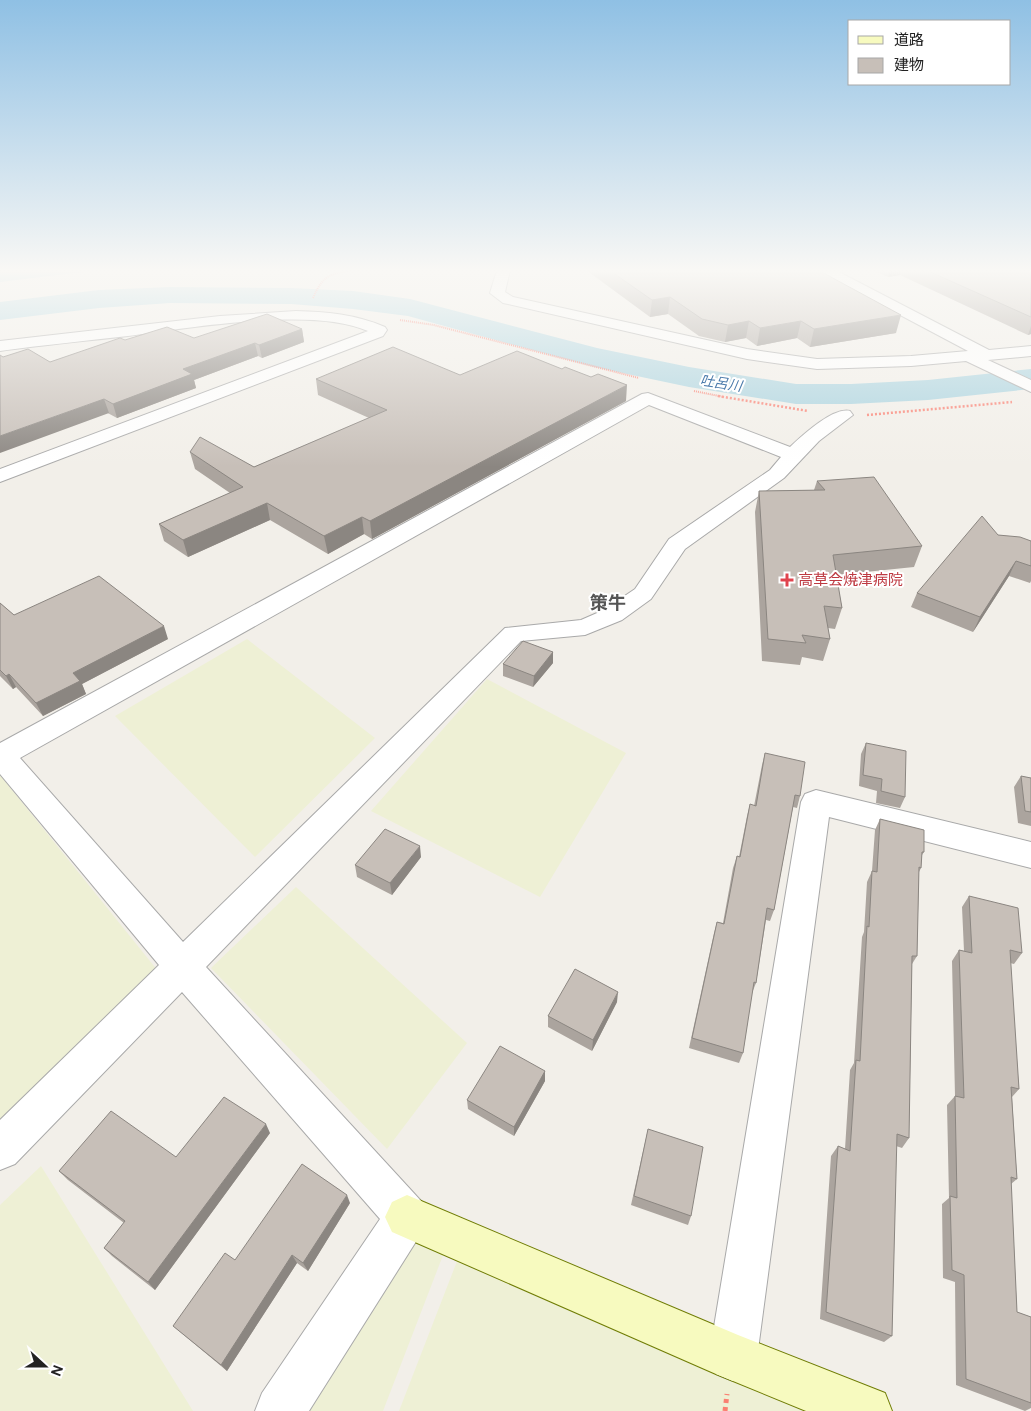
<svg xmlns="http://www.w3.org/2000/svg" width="1031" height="1411" viewBox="0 0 1031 1411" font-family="'DM Sans','Noto Sans JP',sans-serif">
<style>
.farmland{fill:#eef0d5}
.water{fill:#aad3df}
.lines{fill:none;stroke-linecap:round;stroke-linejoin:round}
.river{fill:#aad3df;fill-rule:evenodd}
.street-casing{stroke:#a9a9a9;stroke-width:2}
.secondary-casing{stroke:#707d05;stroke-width:2}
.path-far2{stroke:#fa8072;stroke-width:2;stroke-dasharray:1 1;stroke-linecap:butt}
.path-far1{stroke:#fa8072;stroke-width:2.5;stroke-dasharray:2 2;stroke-linecap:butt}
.path{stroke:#fa8072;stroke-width:5;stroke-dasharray:4 4;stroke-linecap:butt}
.street{fill:#fff;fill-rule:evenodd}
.secondary{fill:#f7fabf;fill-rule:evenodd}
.wall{fill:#aba49e}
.shaded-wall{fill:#8b8681}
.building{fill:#c7bfb8;stroke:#8b8681}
.health-dot{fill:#e0444e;stroke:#fff;stroke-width:2}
.labels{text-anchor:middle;stroke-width:4;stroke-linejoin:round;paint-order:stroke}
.far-water-label{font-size:14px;font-style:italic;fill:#4a7aab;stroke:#fff}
.health-label{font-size:15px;fill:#be3a42;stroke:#fff;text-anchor:start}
.quarter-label{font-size:18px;font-weight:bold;fill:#555;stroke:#fff}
</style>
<rect width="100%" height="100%" fill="#f2efe9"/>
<path class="farmland" d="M247,639L375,738L255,857L115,716Z
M487,679L626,753L540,897L371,811Z
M0,775L158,971L0,1121Z
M296,887L467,1043L387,1149L211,968Z
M41,1166L193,1411H0V1205Z
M466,1238L875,1411H399Z
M412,1239L445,1250L383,1411H306Z"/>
<path class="water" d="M0,270H99L0,282Z"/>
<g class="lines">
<path class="river" d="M170,287L291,288L353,291L410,299L597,348L689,367L796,384H851L928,380L1031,369V389L928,400L851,404H796L689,387L594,367L408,316L353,309L291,304L170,303L99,308L0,320V302L99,290Z"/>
<g class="street-casing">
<path id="street" d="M497,270H510L505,292L513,297L747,349L817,359L911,356L968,351L821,273L819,270H835L989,350L1031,346V356L988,360L1031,380V392L966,361L911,366L817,369L747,359L508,304L503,303L490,293Z
M296,311C327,312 355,314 385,327L387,330L383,336L0,482V469L368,331C312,306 190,328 128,336C85,341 43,345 0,351V341L220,316Z
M648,393L790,447C803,435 833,407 850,411L853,415L819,441L784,478L685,549L651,599L622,620L585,635L521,641L206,967L422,1202L429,1217L422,1232L309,1411H255L262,1393L380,1219L182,992L15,1164L0,1170V1120L159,965L0,774V743L642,394ZM649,405L781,457L770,470L669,539L635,589L604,610L581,620L505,628L183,942L20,758Z
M816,790L1031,842V868L829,817L757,1357L750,1374L733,1381L716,1374L709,1357L801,802L805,794Z"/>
</g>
<g class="secondary-casing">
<path id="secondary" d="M407,1195L738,1335L885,1393L892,1411H806L716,1374L392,1232L385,1217L392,1202Z"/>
</g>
<path class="path-far2" d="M313,298C323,274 332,273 356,270
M400,320L434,325L639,378
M694,391L724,397"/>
<path class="path-far1" d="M718,396L808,411
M867,415L1012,402"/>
<path class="path" d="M725,1411L727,1394"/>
<use href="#street" class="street"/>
<use href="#secondary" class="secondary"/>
</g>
<path class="wall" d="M586,270H818L896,333L810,347L797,338L757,346L746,338L725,342L699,336L668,314L650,317Z
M873,270H1031V334L1028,335L900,275L888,277Z
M302,329L304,342L262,358L258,356L194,380L196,388L117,418L3,357L50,362L125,340L194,338Z
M460,375L626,401L372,539L364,534L328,554L270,520L188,557L164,541L159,524L230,493L195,469L190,452L254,467L369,418L318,395L316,379Z
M817,481L922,546L914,567L836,575L842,608L835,629L828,628L830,639L823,661L802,657L800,665L762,661L755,512L759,491L814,490Z
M998,535L1031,541V581L1030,583L1009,576L973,632L911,607L917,593Z
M0,603L14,615L168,639L82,684L86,694L43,716L16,687L13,689L0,676Z
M553,652V663L533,687L503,676V664Z
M866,743L905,797L900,808L876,803L877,791L859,786L861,754Z
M765,753L800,796L797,808L793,807L774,910L770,921L766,920L756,983L752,993L743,1053L739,1063L689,1048L714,933L717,922L723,923L733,868L737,856L739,857L747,816L750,804L754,806L762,765Z
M1021,776L1031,778V826L1018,823L1014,787Z
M880,819L924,852L922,855L921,868L919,872L917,956L912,964L909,1138L902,1148L896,1146L892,1336L884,1342L820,1319L831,1156L838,1146L845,1149L850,1070L854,1063L862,937L864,932L867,882L872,871L875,830Z
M421,857L392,895L357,877L355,865Z
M969,896L1022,953L1014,964L1010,963L1019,1089L1012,1097L1017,1179L1011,1184L1017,1312L1031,1317V1408L1025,1411L956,1385L955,1282L943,1278L942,1204L949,1198L947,1105L955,1096L952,961L959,950L964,951L962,907Z
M617,1002L592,1051L548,1027V1016Z
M545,1071V1081L514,1136L468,1109L467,1100Z
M648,1129L691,1216L688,1225L631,1205Z
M270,1133L155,1290L112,1256L104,1248L124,1223L68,1180L59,1171L176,1157Z
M350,1203L308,1271L297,1263L227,1371L173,1326L235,1260Z"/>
<path class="shaded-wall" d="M890,270H901L900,275L888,277Z
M670,297L668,314L650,317L652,300Z
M901,315L896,333L810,347L814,329Z
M749,321L746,338L725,342L728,325Z
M801,321L797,338L757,346L760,328Z
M1031,326V334L1028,335Z
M302,329L304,342L262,358L259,345Z
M255,343L258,356L194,380L196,388L117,418L113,404L183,369Z
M627,385L626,401L372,539L370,521Z
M104,399L109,413L0,453V436Z
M267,503L270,520L188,557L183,540Z
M362,517L364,534L328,554L324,536Z
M1016,561L1009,576L973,632L980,617Z
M164,626L168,639L82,684L86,694L43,716L36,703L73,673Z
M553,652V663L533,687L534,676Z
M9,674L16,687L13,689L6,676Z
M420,846L421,857L392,895L390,883Z
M618,992L617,1002L592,1051L593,1040Z
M545,1071V1081L514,1136V1127Z
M266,1124L270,1133L155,1290L148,1282Z
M347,1195L350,1203L308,1271L303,1263Z
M292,1255L297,1263L227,1371L221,1365Z"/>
<path class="building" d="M609,270H818L901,315L814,329L801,321L760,328L749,321L728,325L702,319L670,297L652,300Z
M926,270H1031V317Z
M267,314L302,329L259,345L255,343L183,369L192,374L113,404L104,399L0,436V355L3,357L28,349L50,362L120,338L125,340L167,327L194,338Z
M393,347L460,375L517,351L562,369L565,367L591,377L598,374L627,385L370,521L362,517L324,536L267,503L183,540L159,524L243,487L190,452L200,437L254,467L387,410L316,379Z
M874,477L922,546L833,555L842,608L824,606L830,639L802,635L806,643L768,639L759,491L825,490L817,481Z
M982,516L998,535L1020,537L1031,541V566L1016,561L980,617L917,593Z
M99,576L164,626L73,673L80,681L36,703L9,674L6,676L0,670V603L14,615Z
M523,641L553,652L534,676L503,664Z
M866,743L906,751L905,797L881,791L882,779L863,775Z
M765,753L805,762L800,796L795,795L774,910L767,908L756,983L754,982L743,1053L692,1038L717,922L724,924L737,856L740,857L750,804L756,806Z
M1021,776L1031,778V812L1025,811Z
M880,819L924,830V852H922L921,868L919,867L917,956H912L909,1138L897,1134L892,1336L826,1312L838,1146L850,1151L856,1060L860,1061L867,926L869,927L872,871L877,872Z
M385,829L420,846L390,883L355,865Z
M969,896L1018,908L1022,953L1010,950L1019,1089L1011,1087L1017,1179L1011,1177L1017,1312L1031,1317V1403L966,1379L964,1275L952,1270L950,1196L957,1198L955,1096L964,1098L959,950L972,953Z
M575,969L618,992L593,1040L548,1016Z
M500,1046L545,1071L514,1127L467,1100Z
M224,1097L266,1124L148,1282L104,1248L125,1221L59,1171L111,1111L176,1157Z
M648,1129L703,1147L691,1216L634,1196Z
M302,1164L347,1195L303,1263L292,1255L221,1365L173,1326L225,1253L235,1260Z"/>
<linearGradient id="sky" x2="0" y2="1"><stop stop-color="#8fc0e4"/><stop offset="0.58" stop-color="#f9f8f5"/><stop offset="1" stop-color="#f9f8f5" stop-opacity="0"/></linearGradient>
<rect width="1031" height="467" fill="url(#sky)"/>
<path class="health-dot" d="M784.5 572.5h5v5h5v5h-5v5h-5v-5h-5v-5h5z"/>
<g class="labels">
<g class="far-water-label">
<text transform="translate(721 383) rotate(9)" y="5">吐呂川</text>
</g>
<g class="health-label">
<text x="798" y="585">高草会焼津病院</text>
</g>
<g class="quarter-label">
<text x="608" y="609">策牛</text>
</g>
</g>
<rect x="848" y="20" width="162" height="65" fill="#ffffff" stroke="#a7a7a7"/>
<rect x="858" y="36" width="25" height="8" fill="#f7fabf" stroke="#a7a7a7"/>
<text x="894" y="45" font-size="15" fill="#222222">道路</text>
<rect x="858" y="58" width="25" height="15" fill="#c7bfb8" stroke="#a7a7a7"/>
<text x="894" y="70" font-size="15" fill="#222222">建物</text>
<g transform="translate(45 1366) rotate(111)" stroke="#ffffff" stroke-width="4" paint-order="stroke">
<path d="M0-4L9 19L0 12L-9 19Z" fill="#222222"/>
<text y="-8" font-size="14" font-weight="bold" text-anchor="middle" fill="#222222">N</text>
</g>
</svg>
